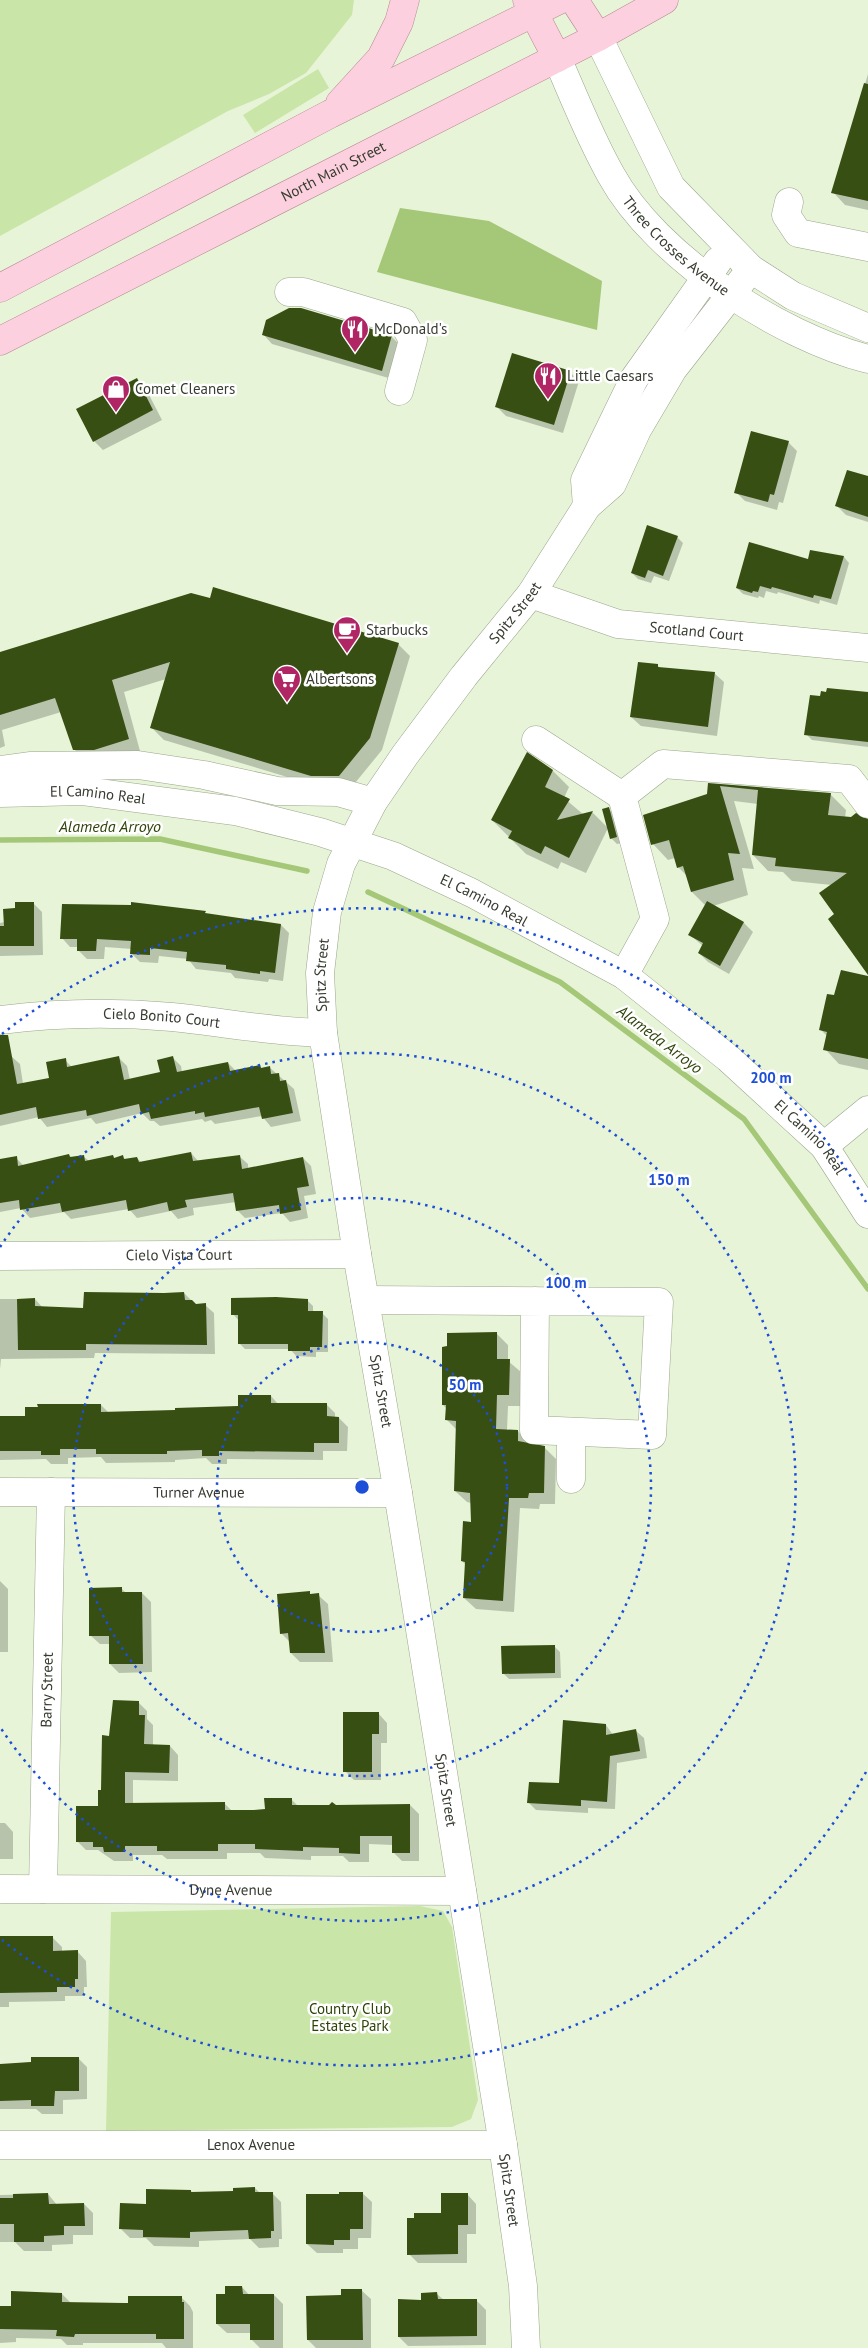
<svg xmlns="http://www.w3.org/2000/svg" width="868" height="2348" viewBox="0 0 868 2348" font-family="'PT Sans',sans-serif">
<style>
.green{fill:#cae5a8}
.water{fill:#a5c778}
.shadow{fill:#0003}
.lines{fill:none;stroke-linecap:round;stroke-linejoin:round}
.stream{stroke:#a5c778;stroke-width:5.5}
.building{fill:#384f13}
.minor-casing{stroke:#9aa68c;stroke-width:29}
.major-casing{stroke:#b68893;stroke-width:29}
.minor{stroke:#fff;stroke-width:28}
.major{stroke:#fcd0de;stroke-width:28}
.ring{fill:none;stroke:#1d4ed8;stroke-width:2.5;stroke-dasharray:2.5 5}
.labels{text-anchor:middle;stroke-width:5;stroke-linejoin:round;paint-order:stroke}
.street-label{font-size:15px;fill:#373c31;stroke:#fff}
.poi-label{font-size:15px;fill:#373c31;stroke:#fff;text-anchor:start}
.park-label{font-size:15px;fill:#2e4308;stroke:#fff}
.water-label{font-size:16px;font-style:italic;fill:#30440a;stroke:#fff}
.centre{fill:#1d4ed8;stroke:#fff;stroke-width:2.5}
.ring-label{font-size:15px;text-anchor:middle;font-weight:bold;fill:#1d4ed8;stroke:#fff;stroke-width:5;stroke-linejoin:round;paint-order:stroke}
</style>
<rect width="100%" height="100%" fill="#e7f4d8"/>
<path class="green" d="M0,0H354L352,15L306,73L269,94L228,111L0,236Z
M318,69L329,88L255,133L243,115Z
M420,1906L443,1911L452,1927L478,2100L471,2119L452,2127L106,2131L111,1912Z"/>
<path class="water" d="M400,208L489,221L602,281L597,330L377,272Z"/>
<path class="shadow" d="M868,74V210L845,205L833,192Z
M301,309L392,337L401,346L392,379L272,344L263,334Z
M570,372L579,381L563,433L506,416L497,407Z
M137,380L146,389L162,420L103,450L94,441Z
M788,442L797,451L783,503L779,502L777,510L745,501L736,492Z
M868,478V522L846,515L837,506Z
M677,537L683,543L669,581L654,576L651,583L638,579L632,573Z
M844,557L849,563L837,605L820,600L819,604L778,592L777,594L766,591L764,598L759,596L758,598L743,594L737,588L808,561Z
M398,644L410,656L382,750L351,788H324L164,740L152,728L166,679L124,692L140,751L107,761L87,762L74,749L61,712L2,730L5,746L0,748V653Z
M658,666L660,668L714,673L724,682L717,736L641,726L631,717Z
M868,693V747L812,740L806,734L821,698Z
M527,754L553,771L569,787L564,798L584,815L592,812L608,828L586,873L561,862L558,869L526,854L492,820Z
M709,785L830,794L846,810L845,818L868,820V972L836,914L832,885L792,881L783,872L768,871L753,855L758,804L734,801L754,869L742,868L748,895L713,906L744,923L753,932L729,974L708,962L699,953L703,946L690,935L706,906L692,892L688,877L678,867L675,858L668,860L653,844L708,795Z
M608,808L614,814L622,843L617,844L611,838Z
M33,903L42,912L43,955L0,956V923L5,922L17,909Z
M132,903L281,925L289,933L283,981L269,979L268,982L235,978L231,973L196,969L188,959L159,956L158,963L140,962L131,953L132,949L105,947L104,959H87L78,950V947H70L62,938L132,907Z
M868,978V1070L839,1064L825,1049L828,1037L820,1029L835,997Z
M11,1056L20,1064L23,1084L51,1079L65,1060L72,1067L119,1058L127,1066L130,1080L161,1073L173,1058L181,1066L182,1072L228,1063L236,1071L260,1066L262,1069L269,1067L294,1089L301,1121L271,1127L262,1116L215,1124L211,1120L205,1122L202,1119L160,1126L154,1121H150L142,1113L96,1124L91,1118L47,1127L39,1117L0,1126V1058Z
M191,1153L199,1162L239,1156L248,1164V1169L303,1158L311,1166L316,1194L304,1196L308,1218L290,1222L282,1213L245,1218L237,1210L236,1202L193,1208L194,1215L178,1219L171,1211L137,1218L129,1209L71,1219L64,1212L30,1218L21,1208L0,1212V1160L16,1158L24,1166L69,1155L72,1158L83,1156L89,1161L113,1156L115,1159L123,1157L126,1160L137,1158L142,1163Z
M184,1293L196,1305H205L214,1313L215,1354L95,1353L94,1358L1,1359L0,1369V1299H35L43,1308L84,1309Z
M307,1300L313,1306V1313H322L328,1319V1352H316V1357L296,1356L290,1349H245L239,1343V1321L233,1314Z
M497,1334L508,1345V1361L521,1372L520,1406H508L507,1430L518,1431L529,1445L544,1447L556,1459L555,1504H540L539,1509L520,1508L514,1612L476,1609L464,1598L466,1565L462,1561L472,1523L471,1503L467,1502L455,1491L457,1430L447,1420V1409L443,1405Z
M271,1396L278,1404H326L335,1413V1418H339L348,1427L347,1451H323V1460L227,1459V1464H212L206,1458L175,1460V1462L106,1463L101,1457L68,1458V1464H51L46,1459L0,1460V1418H26L101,1405L109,1413L239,1408Z
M0,1581L8,1589V1652H0Z
M121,1588L126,1593H142L151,1602L152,1672L119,1673L110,1664V1644H100L90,1635Z
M309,1593L312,1595H318L328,1604L333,1662H300L291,1653L290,1642L281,1633Z
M554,1646L560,1652L561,1678L509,1679L503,1673Z
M138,1702L147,1711V1719L153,1725V1746H170L178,1755V1781L133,1780V1804L224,1803L232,1811H266L291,1799L298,1806L410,1805L419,1814V1861H402L393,1852V1845L369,1844V1862H349L343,1856H311V1860L265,1858L260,1853H227V1859H167L162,1855H133V1861H114L98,1850H86L77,1841L99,1808L110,1737Z
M378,1713L387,1723V1743H381V1780H354L345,1771Z
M606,1725L613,1735L636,1731L644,1738L647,1758L617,1763L615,1809L588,1808V1813L536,1810L528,1802L561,1785Z
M0,1823H5L13,1832V1859H0Z
M0,1938H53L62,1947V1952L77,1951L86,1961L87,1987H84V1996H65V2001L9,2002V2007H0Z
M78,2058L87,2067V2099L63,2100V2114H42L36,2109H0V2065Z
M255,2188L260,2193H272L281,2202L282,2239H279V2247L259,2248L250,2239L199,2241V2247L154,2246L146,2238H130L121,2229L147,2205L191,2191L194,2194L234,2192Z
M362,2193L372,2202L371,2238H358V2249H343V2253H317L307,2244Z
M48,2194L57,2205L84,2204L93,2213V2235H73V2244L52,2245V2251H24L15,2242H0V2195Z
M467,2194L476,2204V2234H467V2263H418L409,2254L443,2214Z
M242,2287L250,2296L274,2295L283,2304V2348H260L251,2339V2333H227L217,2324L226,2295Z
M361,2290L371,2299V2348H316L308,2340L342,2297Z
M62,2294L72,2304H129L181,2297L190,2306L193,2312V2348H166L162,2343H83V2345H67L61,2339L16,2338V2342L0,2343V2308H12Z
M437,2294L444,2300L477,2301L486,2310V2345L408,2346L399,2337L423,2301Z"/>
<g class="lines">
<path class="stream" d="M0,840L160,839L307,871
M368,892L560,982L744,1119L868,1289"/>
</g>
<path class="building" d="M864,83L868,84V201L831,193Z
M289,308H301L392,335L382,371L262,335L266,320Z
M512,353L571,371L554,425L495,407Z
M137,378L153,410L93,442L76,409Z
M751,431L789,441L774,495L770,494L768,502L734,493Z
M847,470L868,476V517L835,506Z
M647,525L678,536L663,576L648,570L645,578L631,573Z
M749,542L808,559L810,550L844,556L831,599L814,595L813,598L772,587L771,589L760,586L758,592L753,591L752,593L736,588Z
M213,587L399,643L370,738L339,776H311L150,728L170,662L112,680L129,739L94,750H73L55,698L0,715V652L191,593L210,598Z
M638,662L658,664V667L715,672L708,727L630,717Z
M827,688L868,692V742L804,735L810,695L820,696L821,691L826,692Z
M527,752L553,770L545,787L570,799L557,820L593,811L569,858L545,846L541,854L508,838L512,831L491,820Z
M708,783L831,793L828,815L851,817L856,813L868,819V975L828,919L834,914L819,893L847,873L775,866L776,858L752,855L758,790L720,786L740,854L728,853L734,880L691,892L683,866L677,868L669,840L651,845L643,815L707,794Z
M609,807L617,837L610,839L602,809Z
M707,901L744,922L720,966L698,953L703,943L688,935Z
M15,902H34V946H0V926H4L3,909L15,908Z
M131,902L206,911L205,913L281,924L275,973L260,971V974L226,969V965L186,961L187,952L150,948V955L130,954L131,941L97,939L96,951H77V939H60L62,904L131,905Z
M841,970L868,976V1059L823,1050L827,1032L819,1030L827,994L834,995Z
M0,1035H8L17,1084L49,1078L46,1062L66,1058L67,1067L119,1056L124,1080L160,1072L157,1060L173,1056L177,1072L228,1062L230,1071L260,1065L261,1068L270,1066L271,1074L279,1073L280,1081L286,1080L293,1113L262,1119L259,1107L205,1117L204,1112L195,1114V1111L151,1119L149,1112L141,1114L139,1104L87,1116L86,1110L38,1119L36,1107L0,1115Z
M191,1152L193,1161L240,1155L242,1169L303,1157L309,1186L297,1188L301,1210L280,1214L279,1205L236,1211L233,1193L185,1200L187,1207L169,1211L167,1202L128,1211L126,1200L62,1212L60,1203L20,1210L19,1200L0,1203V1159L17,1156L18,1166L69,1154L70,1157L84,1155L85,1161L113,1155L114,1158L123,1155L124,1159L137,1157L139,1162Z
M84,1292L164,1293L184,1292L185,1300H192L196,1304L206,1303L207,1345L86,1344V1350H18L17,1299L35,1298V1306L83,1308Z
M276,1297L308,1299V1311H323L322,1347H310V1351H288V1344H238V1315H231V1298Z
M497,1332V1359H510L509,1395H497L496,1429L518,1430V1441L545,1446L544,1493H529L528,1498H509L503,1601L463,1598L465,1562L461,1561L463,1521L471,1522L470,1493L454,1491L456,1421L445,1420L446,1405H442V1347L447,1346V1333Z
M238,1395H271V1403H327V1416L339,1417V1443H314V1452L219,1451V1456H202V1450L167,1451V1454H96V1449H60V1455H41V1451H0V1416H25V1407H38L37,1404H101V1412L175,1410V1408L238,1406Z
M122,1587V1592H142L143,1664H109V1636H89V1588Z
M310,1591V1594L319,1593L325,1653H290L288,1633L280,1634L277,1594Z
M555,1645V1673L502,1674L501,1646Z
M113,1700L139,1701V1715H145L144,1744L170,1745L169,1773L125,1772V1803L225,1802V1810H254L265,1809L264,1798H292V1805H329L332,1802L336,1805L410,1804V1853H392V1836H360V1854L339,1853V1848L303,1847V1851L255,1849V1844H218V1851H157V1846H125V1852H104L103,1847H93V1842H76V1806H98V1790H101L102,1735L109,1736Z
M343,1712H379V1734H372V1772H343Z
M563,1720L606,1724V1735L636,1729L640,1751L610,1756L607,1802L581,1800V1806L527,1803L529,1782L559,1783Z
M0,1936H53V1951L78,1950V1979H75V1987H57V1992L0,1993Z
M31,2057H79V2091H55L54,2106H31V2100L0,2101V2064L31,2062Z
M255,2187V2192H273L274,2231H271V2238L249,2239L248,2230L190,2232V2238L143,2237V2230L119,2229L120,2203L146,2204V2189L191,2190V2192L233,2191V2188Z
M339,2192H363V2229H350V2240H334V2245L306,2244V2194H339Z
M48,2193L49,2204L84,2203L85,2226H64V2235L44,2236V2242H14V2224H0V2198H13V2194Z
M441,2193H468V2225H458V2254L407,2255V2218H414V2213H441Z
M225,2286H242L243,2294H274V2340H250V2324H216V2294H225Z
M341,2289H362L363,2340H307L306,2296L341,2295Z
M11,2291L62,2293V2302L124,2303H128V2296H182V2302H184V2339H156V2334H75L74,2337L56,2336L57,2330L0,2329V2306H11Z
M437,2292L438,2299H477V2336L398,2337V2299L421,2300V2293Z"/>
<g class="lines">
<g class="minor-casing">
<g id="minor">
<path d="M598,37L671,187L751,269L793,296L868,328"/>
<path id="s1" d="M557,58C574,97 590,138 611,175C656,257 779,336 868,359"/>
<path d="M789,202L786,215L798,233L868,247"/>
<path d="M289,292H303L403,322L413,340L399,391"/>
<path d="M587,506L585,480L634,379L718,261"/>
<path id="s2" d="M531,594L618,624L868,648"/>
<path d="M536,740L622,796"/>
<path d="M0,770L31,766L138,765L204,775L277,791L338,792L373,802"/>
<path id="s3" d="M0,793L83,791L235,811L320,832L393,856L472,893L624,975L728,1058L824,1146L868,1214"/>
<path d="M624,975L655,919L622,796L663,764L849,779L868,804"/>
<path id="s4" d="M0,1020C56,1013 115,1012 172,1017C222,1022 272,1032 323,1033"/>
<path d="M824,1146L868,1110"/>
<path id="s5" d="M0,1256L357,1254"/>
<path d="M365,1300L659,1302L652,1435L534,1430L535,1301"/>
<path d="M571,1479V1432"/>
<path id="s6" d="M0,1492L398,1493"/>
<path id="s7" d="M0,1889L462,1891"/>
<path id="s8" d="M43,1889L51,1492"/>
<path id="s9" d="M0,2145H503"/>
<path id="s10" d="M526,2348L523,2286L503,2145L398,1493L357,1254L323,1033L320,973L327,912L341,864L373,802L405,755L464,676L531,594L587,506L612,484L637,430L673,369L751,269"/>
</g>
</g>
<g class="major-casing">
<g id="major">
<path d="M527,0L557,58"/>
<path d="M574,0L598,37"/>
<path d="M340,103L381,58L399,22L405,0"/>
<path d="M0,288L330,114L559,0"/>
<path id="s11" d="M0,341L598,37L664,0"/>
</g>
</g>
<use href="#minor" class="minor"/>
<use href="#major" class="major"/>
</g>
<g class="ring">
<circle cx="362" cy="1487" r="145"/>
<circle cx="362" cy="1487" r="289"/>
<path d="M0 1247A434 434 0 1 1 0 1727"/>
<path d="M866 1772A579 579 0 0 1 2 1940M2 1034A579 579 0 0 1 866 1202"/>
</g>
<defs>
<g id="restaurant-pin" transform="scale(1.4375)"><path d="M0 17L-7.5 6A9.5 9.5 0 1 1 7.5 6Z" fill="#b02665" stroke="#fff"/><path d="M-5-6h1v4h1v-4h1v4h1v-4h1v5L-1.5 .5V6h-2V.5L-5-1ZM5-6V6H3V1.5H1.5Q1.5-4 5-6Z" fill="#fff"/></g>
<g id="shop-pin" transform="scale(1.4375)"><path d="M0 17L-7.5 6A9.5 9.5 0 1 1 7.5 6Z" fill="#b02665" stroke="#fff"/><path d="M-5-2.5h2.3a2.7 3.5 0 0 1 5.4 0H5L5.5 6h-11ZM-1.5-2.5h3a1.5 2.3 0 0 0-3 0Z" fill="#fff"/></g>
<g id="cafe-pin" transform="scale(1.4375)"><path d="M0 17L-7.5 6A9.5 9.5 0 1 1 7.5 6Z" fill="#b02665" stroke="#fff"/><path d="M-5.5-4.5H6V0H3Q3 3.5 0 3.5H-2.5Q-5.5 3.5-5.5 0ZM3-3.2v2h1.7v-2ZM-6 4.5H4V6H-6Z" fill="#fff"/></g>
<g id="supermarket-pin" transform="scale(1.4375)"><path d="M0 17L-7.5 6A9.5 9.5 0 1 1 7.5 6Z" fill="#b02665" stroke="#fff"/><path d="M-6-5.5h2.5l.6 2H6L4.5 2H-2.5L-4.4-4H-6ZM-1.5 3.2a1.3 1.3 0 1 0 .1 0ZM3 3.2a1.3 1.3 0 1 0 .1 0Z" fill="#fff"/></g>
</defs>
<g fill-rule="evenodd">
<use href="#restaurant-pin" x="355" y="329"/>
<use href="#restaurant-pin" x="548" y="376"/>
<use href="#shop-pin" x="116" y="389"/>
<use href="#cafe-pin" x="347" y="630"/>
<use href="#supermarket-pin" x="287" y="679"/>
</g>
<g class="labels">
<g class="street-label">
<text dy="5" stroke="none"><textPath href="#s11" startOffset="374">North Main Street</textPath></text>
<text dy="5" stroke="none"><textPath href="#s1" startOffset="226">Three Crosses Avenue</textPath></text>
<text dy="5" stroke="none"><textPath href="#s10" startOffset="1809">Spitz Street</textPath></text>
<text dy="5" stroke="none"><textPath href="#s2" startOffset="171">Scotland Court</textPath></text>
<text dy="5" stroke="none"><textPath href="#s3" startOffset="98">El Camino Real</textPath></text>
<text dy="5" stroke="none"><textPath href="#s3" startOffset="502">El Camino Real</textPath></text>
<text dy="5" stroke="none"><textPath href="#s10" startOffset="1389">Spitz Street</textPath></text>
<text dy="5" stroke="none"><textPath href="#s4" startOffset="162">Cielo Bonito Court</textPath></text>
<text dy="5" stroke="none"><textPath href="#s3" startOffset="908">El Camino Real</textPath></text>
<text dy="5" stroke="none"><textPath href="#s5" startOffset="179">Cielo Vista Court</textPath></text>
<text transform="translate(381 1391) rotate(80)" y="5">Spitz Street</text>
<text dy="5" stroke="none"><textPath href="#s6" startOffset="199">Turner Avenue</textPath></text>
<text dy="5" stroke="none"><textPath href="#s8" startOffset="199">Barry Street</textPath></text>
<text transform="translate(446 1790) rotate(81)" y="5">Spitz Street</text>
<text dy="5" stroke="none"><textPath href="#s7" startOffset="231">Dyne Avenue</textPath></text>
<text dy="5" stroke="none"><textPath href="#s9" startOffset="251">Lenox Avenue</textPath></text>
<text transform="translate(509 2190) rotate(82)" y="5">Spitz Street</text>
</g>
<g class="poi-label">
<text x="374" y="334">McDonald's</text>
<text x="567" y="381">Little Caesars</text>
<text x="135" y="394">Comet Cleaners</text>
<text x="366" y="635">Starbucks</text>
<text x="306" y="684">Albertsons</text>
</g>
<g class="park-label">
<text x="350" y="2014">Country Club<tspan x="350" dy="17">Estates Park</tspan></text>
</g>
<g class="water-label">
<text x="110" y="832">Alameda Arroyo</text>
<text transform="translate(660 1039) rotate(37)" y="6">Alameda Arroyo</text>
</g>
</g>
<circle cx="362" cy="1487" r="8" class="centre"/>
<g class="ring-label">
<text x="771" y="1083">200 m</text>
<text x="669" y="1185">150 m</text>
<text x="566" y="1288">100 m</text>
<text x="465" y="1390">50 m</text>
</g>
</svg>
